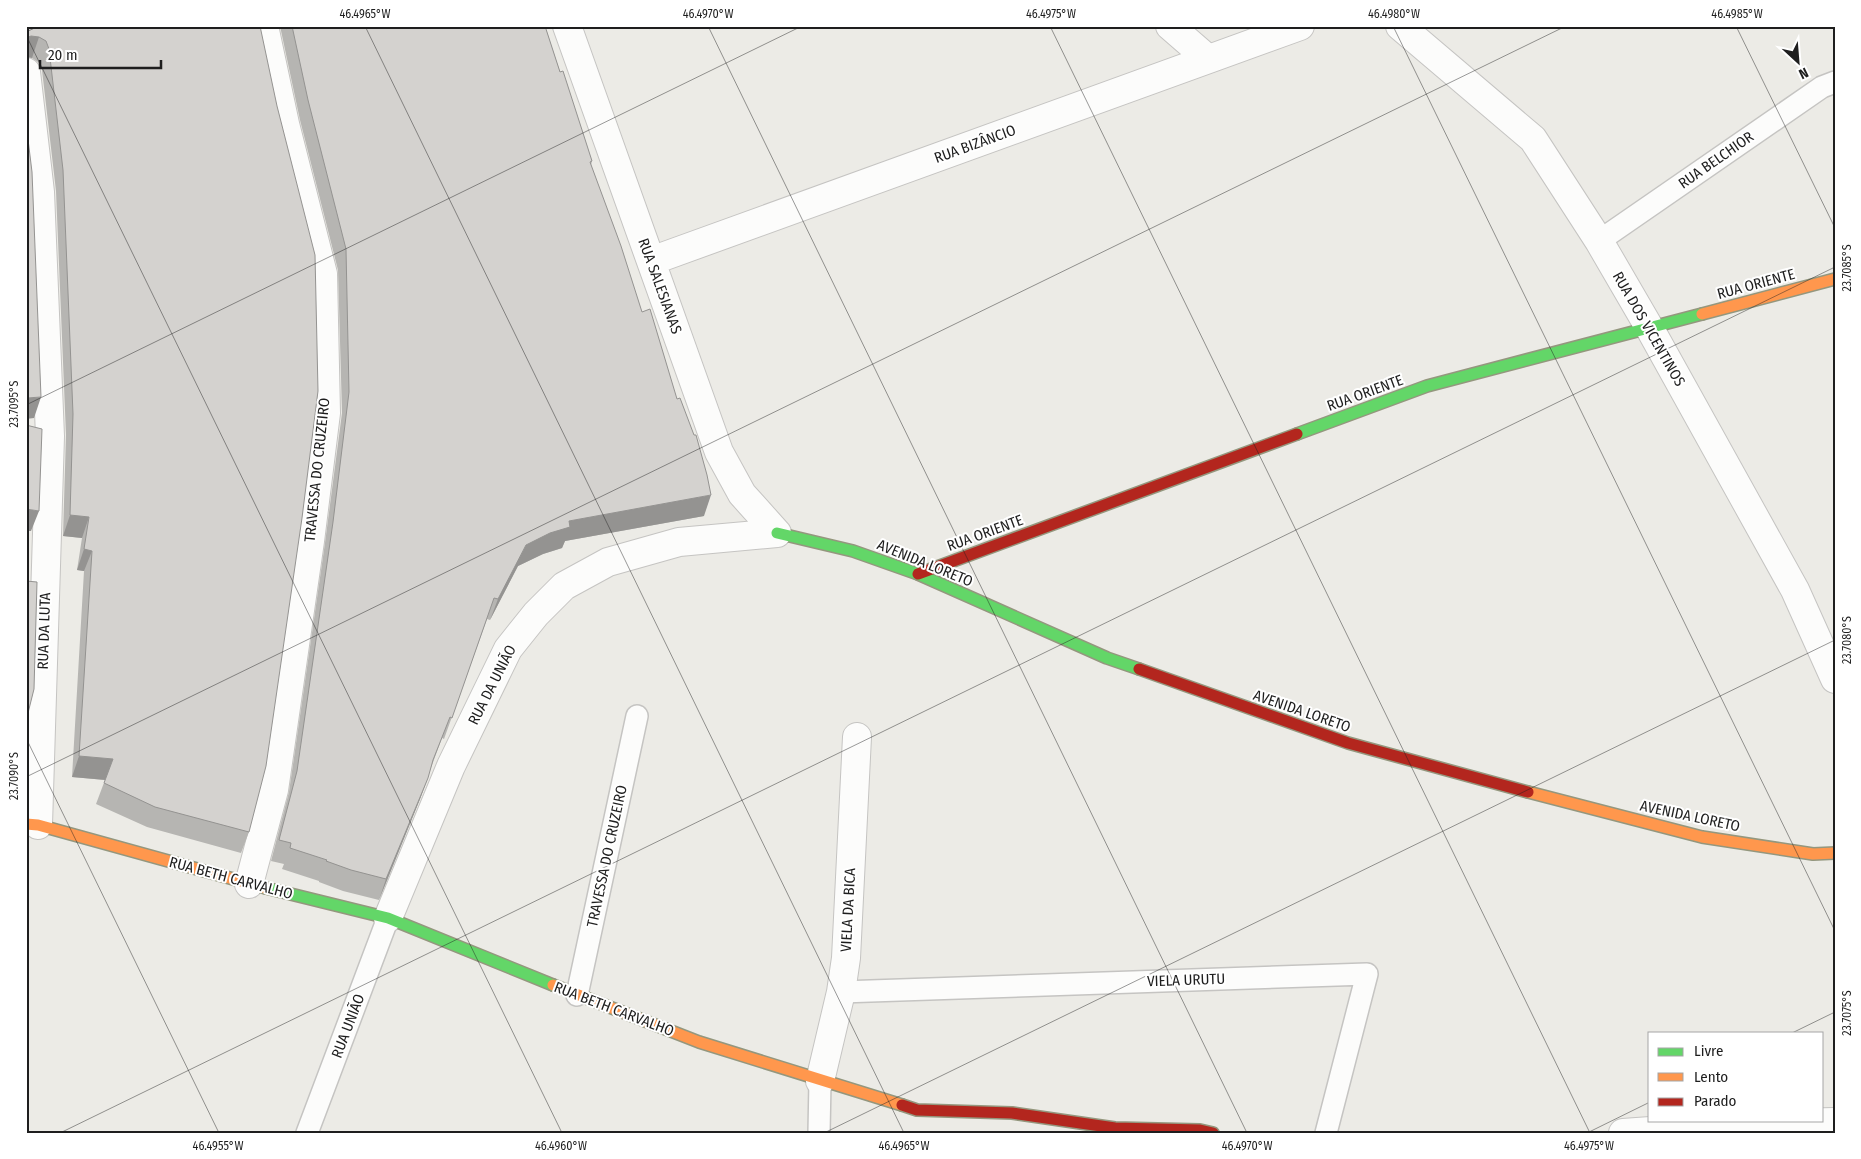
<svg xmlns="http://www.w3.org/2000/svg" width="1861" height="1159" viewBox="0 0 1861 1159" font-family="'Fira Sans Condensed',sans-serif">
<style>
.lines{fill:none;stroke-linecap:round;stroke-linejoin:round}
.lane-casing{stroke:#c5c4c2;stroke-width:24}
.street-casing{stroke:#c5c4c2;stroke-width:30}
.fast-casing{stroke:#94977e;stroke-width:14}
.slow-casing{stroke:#94977e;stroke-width:14}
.jam-casing{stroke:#94977e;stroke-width:14}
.lane{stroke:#fcfcfb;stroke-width:21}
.street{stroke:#fcfcfb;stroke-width:28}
.fast{stroke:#63d668;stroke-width:11}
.slow{stroke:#ff974d;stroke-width:11}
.jam{stroke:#b3261e;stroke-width:11}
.wall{fill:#b6b5b2}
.shaded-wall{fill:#949391}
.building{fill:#d4d2cf;stroke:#949391}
.ticks{fill:none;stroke:#1e1e1e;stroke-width:1;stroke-opacity:0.45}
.labels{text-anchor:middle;stroke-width:4;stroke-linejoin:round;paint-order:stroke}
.street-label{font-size:15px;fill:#1e1e1e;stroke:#fff}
.neatline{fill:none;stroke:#1e1e1e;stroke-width:2}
.ticks-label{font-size:12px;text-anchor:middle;fill:#1e1e1e}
</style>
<rect width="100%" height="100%" fill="#ecebe6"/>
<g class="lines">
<g class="lane-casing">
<path id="lane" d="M1599,241L1822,87L1835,82
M841,992L1367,974L1326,1133
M577,995L637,716
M307,1133L388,918
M819,1133L820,1081"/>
</g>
<g class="street-casing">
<path id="street" d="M567,26L719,452L742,494L777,533
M1170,26L1208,59
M1400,26L1533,139L1599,241L1649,327L1795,590L1835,679
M26,72L40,192L50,436L38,825
M651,261L1300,26
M249,884L274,790L310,541L326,413L323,274L285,124L264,26
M388,918L451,766L508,649L536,614L564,586L608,562L679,542L777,533
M820,1081L841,992L846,958L857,737
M1623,1133L1748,1124L1835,1122"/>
</g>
<g class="fast-casing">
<path id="fast" d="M1297,434L1427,386L1702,314
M777,533L853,551L918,574L1107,658L1139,669
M266,888L388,918L553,985"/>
</g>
<g class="slow-casing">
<path id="slow" d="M1702,314L1835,279
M1528,792L1702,837L1813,854L1835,853
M26,824L38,825L266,888
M553,985L699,1042L902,1105"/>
</g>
<g class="jam-casing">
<path id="jam" d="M918,574L1297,434
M1139,669L1348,743L1528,792
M902,1105L917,1110L1012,1113L1115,1128L1200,1130L1213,1133"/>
</g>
<use href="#lane" class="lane"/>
<use href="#street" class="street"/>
<use href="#fast" class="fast"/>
<use href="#slow" class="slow"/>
<use href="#jam" class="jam"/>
</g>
<path class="wall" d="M26,26H260L249,832L241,853L147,827L96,804L105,780L72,777L84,571L77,570L82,538L63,536L66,435L56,191L42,70L38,62L32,58Z
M280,26H545L560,72L592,161L591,165L704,516L565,541L562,548L543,554L518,566L490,620L487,619L444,739L442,738L432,765L420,799L379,900L343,891L319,882V881L282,869L284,864L271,861L289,792L325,543L342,413L338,270L300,120Z"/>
<path class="shaded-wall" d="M31,36L39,37L32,58L26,57V38Z
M41,397L34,418L26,419V399L27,398Z
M711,495L704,516L565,541L562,548L543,554L518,566L490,620L498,599L526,545L569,521Z
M26,509L39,511L31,531H26Z
M70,515L89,517L82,538L63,536Z
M84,549L92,551L84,571L77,570Z
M79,756L113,759L106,780L72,777Z
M428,778L420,799L379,900L386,879Z"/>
<path class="building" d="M26,26H260L277,106L315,255L318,391L302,518L266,766L249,832L155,807L104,783L113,759L79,756L92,551L84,549L89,517L70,515L73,414L63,170L49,49L46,41L39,37L31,36L26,38Z
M292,26H545L560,72L563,71L592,161L590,162L621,246L642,312L650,309L677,399L680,398L694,435H696L707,475L711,495L569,521L570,527L550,533L526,545L498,599L494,598L452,718L450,717L433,760L428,778L386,879L351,870L326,861L327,860L290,848L291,843L279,840L297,771L333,522L349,392L346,249L308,100Z
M26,123L32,172L41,397L27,398L26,399Z
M26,425L42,429L39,511L26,509Z
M26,581L37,582L34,689L26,721Z"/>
<path class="ticks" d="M365,26L904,1133M708,26L1247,1133M1050,26L1590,1133M1393,26L1835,931M1736,26L1835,228M26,32L39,26M26,35L562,1133M26,405L802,26M26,738L219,1133M26,777L1566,26M1792,1033L1835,1012M60,1133L1835,267M824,1133L1835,640M1587,1133L1650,1102"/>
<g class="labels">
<g class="street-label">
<text transform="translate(975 144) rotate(-20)" y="5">RUA BIZÂNCIO</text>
<text transform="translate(1716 160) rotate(-35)" y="5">RUA BELCHIOR</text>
<text transform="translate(1756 284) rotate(-15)" y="5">RUA ORIENTE</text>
<text transform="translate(660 286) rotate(70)" y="5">RUA SALESIANAS</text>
<text transform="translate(1649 329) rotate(60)" y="5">RUA DOS VICENTINOS</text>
<text transform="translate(1365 393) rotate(-20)" y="5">RUA ORIENTE</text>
<text transform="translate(317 470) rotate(-84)" y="5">TRAVESSA DO CRUZEIRO</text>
<text transform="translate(985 533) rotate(-20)" y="5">RUA ORIENTE</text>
<text transform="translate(925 563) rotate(22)" y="5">AVENIDA LORETO</text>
<text transform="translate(44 631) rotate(-88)" y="5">RUA DA LUTA</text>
<text transform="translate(492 685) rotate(-63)" y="5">RUA DA UNIÃO</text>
<text transform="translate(1302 711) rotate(19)" y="5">AVENIDA LORETO</text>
<text transform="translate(1690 816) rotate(12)" y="5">AVENIDA LORETO</text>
<text transform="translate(607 856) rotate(-78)" y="5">TRAVESSA DO CRUZEIRO</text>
<text transform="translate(231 878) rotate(15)" y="5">RUA BETH CARVALHO</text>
<text transform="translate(848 910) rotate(-87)" y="5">VIELA DA BICA</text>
<text transform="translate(1186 980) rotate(-2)" y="5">VIELA URUTU</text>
<text transform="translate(614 1009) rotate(21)" y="5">RUA BETH CARVALHO</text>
<text transform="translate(348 1026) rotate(-69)" y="5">RUA UNIÃO</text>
</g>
</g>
<rect width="1861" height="1159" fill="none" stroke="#ffffff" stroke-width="55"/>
<rect x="1648" y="1032" width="175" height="90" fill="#ffffff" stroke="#a5a5a5"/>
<rect x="1658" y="1048" width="25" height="8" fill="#63d668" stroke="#a5a5a5"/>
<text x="1694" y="1056" font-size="15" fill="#1e1e1e">Livre</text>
<rect x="1658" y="1073" width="25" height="8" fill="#ff974d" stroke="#a5a5a5"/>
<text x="1694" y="1082" font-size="15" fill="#1e1e1e">Lento</text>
<rect x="1658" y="1098" width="25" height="8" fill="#b3261e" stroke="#a5a5a5"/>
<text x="1694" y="1106" font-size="15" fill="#1e1e1e">Parado</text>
<g transform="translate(1798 62) rotate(154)" stroke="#ffffff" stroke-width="4" paint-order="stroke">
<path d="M0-4L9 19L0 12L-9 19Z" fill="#1e1e1e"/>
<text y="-8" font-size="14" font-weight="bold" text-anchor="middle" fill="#1e1e1e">N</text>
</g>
<path d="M40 60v8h121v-8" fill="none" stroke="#1e1e1e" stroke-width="2.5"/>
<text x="48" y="60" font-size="15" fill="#1e1e1e" stroke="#ffffff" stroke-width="4" paint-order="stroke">20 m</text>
<rect x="28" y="28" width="1806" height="1104" class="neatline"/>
<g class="ticks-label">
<text x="365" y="18">46.4965°W</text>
<text x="708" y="18">46.4970°W</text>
<text x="1051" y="18">46.4975°W</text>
<text x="1394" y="18">46.4980°W</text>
<text x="1737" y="18">46.4985°W</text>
<text transform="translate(1847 268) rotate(-90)" y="4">23.7085°S</text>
<text transform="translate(14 404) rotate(-90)" y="4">23.7095°S</text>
<text transform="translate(1847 640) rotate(-90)" y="4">23.7080°S</text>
<text transform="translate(14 776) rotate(-90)" y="4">23.7090°S</text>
<text transform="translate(1847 1013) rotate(-90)" y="4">23.7075°S</text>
<text x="218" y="1150">46.4955°W</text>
<text x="561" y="1150">46.4960°W</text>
<text x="904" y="1150">46.4965°W</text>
<text x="1247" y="1150">46.4970°W</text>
<text x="1589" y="1150">46.4975°W</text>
</g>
</svg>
